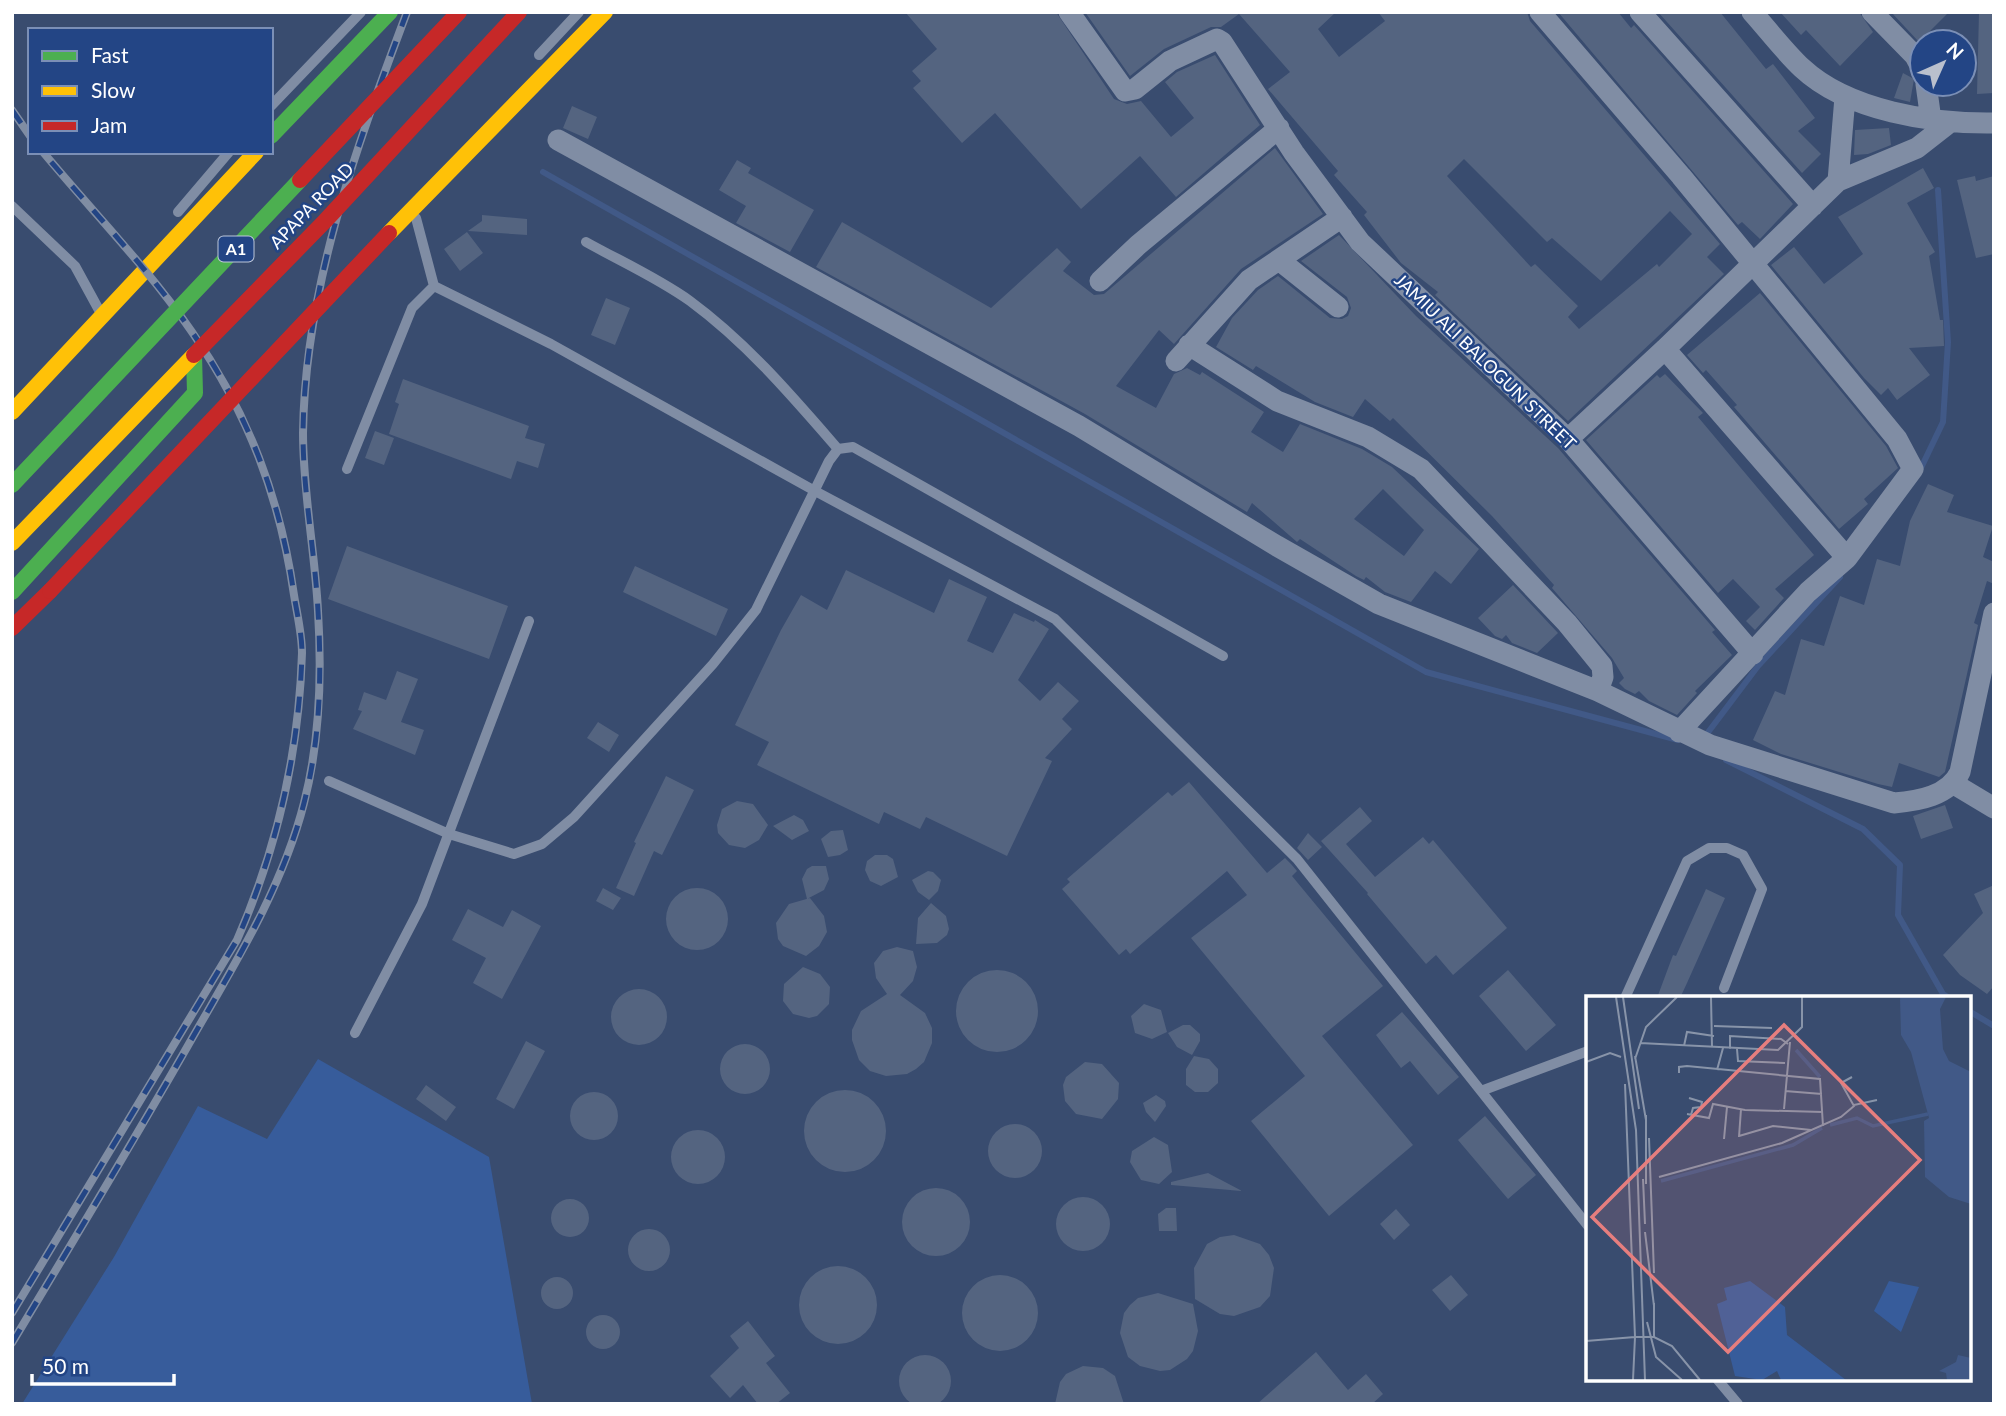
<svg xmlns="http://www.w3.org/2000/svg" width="2006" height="1416" viewBox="0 0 2006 1416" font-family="Lato,sans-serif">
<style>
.green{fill:#375c9b}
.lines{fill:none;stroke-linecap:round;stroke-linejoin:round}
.stream{stroke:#415987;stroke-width:6}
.building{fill:#546480;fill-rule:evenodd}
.lane{stroke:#808da4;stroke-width:10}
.street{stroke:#808da4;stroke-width:21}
.fast{stroke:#4caf50;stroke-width:16}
.slow{stroke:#ffc107;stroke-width:16}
.jam{stroke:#c62828;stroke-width:16}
.rail-casing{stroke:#808da3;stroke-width:8}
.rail{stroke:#234585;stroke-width:5;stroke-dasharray:16;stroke-linecap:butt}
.fast-bridge{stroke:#4caf50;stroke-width:16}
.slow-bridge{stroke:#ffc107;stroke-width:16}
.jam-bridge{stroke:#c62828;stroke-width:16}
.labels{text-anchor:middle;stroke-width:5;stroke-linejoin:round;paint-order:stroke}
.shield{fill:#234585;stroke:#bdc7da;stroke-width:2}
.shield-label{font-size:16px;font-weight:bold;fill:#fff}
.street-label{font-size:18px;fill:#fff;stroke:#234585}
.inset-river{fill:none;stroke:#415987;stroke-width:3.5}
.inset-road{fill:none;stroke:#8894a9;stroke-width:2}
.view{fill:#e67e7e;fill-opacity:0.15;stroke:#e67e7e;stroke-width:3.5}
.inset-edge{fill:none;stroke:#fff;stroke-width:3.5}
</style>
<rect width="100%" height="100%" fill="#394c6f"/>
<path class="green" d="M318,1059L489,1157L532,1404H22L114,1257L198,1106L267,1139Z"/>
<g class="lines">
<path class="stream" d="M543,172L1426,672L1678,740
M1920,470L1943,422L1948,342L1938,190
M1703,739L1758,666L1840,577
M1726,760L1863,829L1900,865L1898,915L1943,994L1949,998
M1969,1011L1994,1026"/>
</g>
<path class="building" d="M905,12H1056L1114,99L1127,104L1141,101L1171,137L1194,118L1165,82L1177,72L1215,55L1260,125L1176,197L1140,156L1081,209L995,113L962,143L913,88L921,81L912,71L937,49Z
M1085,12H1336L1318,29L1339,57L1385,21L1378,12H1527L1530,21L1720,244L1707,257L1724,274L1568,421L1435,295L1438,292L1401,263L1364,215L1367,212L1334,175L1338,171L1268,89L1290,72L1239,14L1221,27H1211L1164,49L1130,76ZM1464,159L1547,242L1552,238L1601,281L1670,211L1692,234L1659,267L1657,264L1579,329L1568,317L1578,306L1535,264L1531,267L1447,176Z
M1558,12H1618L1631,28L1634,25L1793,204L1760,239L1742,222L1738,225Z
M1658,12H1720L1766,69L1773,64L1815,118L1798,131L1821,154L1802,173Z
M1780,12H1859L1873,32L1840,66L1806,30L1801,35Z
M1891,12H1949L1919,42Z
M1979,12H1994V93L1977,94Z
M1903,73L1914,79L1910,102L1894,98Z
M572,106L597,117L588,139L563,128Z
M1889,128L1891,145L1868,154L1854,155L1855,130Z
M1275,148L1323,214L1241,269L1174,344L1159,330L1116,386L1156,408L1174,374L1187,368L1200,375L1202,372L1264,412L1251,432L1283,452L1300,424L1362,449L1392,467L1479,549L1451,584L1435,571L1411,602L1385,592L1366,577L1364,580L1356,576L1300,539L1297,542L1252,503L1247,512L1085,414L816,267L842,222L991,308L1057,248L1071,262L1063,271L1094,295L1104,294ZM1383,489L1424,530L1404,556L1354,519Z
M737,160L751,168L748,173L814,210L790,252L736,223L746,206L719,190Z
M1923,168L1934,188L1907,203L1935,252L1929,256L1940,320H1943L1944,346L1909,348L1930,375L1897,400L1888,388L1881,395L1864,378L1771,265L1794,247L1824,284L1863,254L1838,217Z
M1975,176L1976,181L1994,176V254L1976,258L1957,180Z
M482,215L527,219V235L468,231L482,221Z
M467,232L483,253L460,271L444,249Z
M1339,235L1416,316L1558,448L1715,630L1712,632L1732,655L1695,691L1697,693L1677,715L1649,701L1639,691L1635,694L1625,689L1619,683L1624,678L1612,658L1552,588L1554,585L1492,516L1393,418L1390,421L1365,399L1353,417L1315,402L1256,366L1253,370L1216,347L1232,318L1258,290L1278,276L1330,318L1342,319L1348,316L1351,308L1347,297L1301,261Z
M1760,293L1886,446L1898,468L1864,499L1868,504L1839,529L1734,407L1737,405L1706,370L1703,373L1687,355Z
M606,298L630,308L615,345L591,335Z
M1665,374L1703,413L1698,417L1814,555L1775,589L1784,598L1755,630L1746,621L1760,607L1733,579L1718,593L1586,440L1657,375L1660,378Z
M403,379L529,426L525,438L545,444L538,468L517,461L511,479L389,434L399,404L395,402Z
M375,431L394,438L384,465L365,458Z
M1928,484L1954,495L1947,512L1993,526L1983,557L1994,562V584L1987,581L1974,623L1978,625L1945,772L1939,777L1899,763L1892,787L1878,784L1781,754L1753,740L1775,691L1785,695L1801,639L1824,646L1840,596L1864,605L1877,559L1900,566L1910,521Z
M347,546L508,606L489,659L328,599Z
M635,566L728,609L716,636L623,592Z
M846,570L934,613L949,579L987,597L967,641L993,653L1014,613L1034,622L1035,620L1049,629L1018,680L1040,701L1058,682L1079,701L1062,719L1072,729L1045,758L1052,761L1007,856L926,817L920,829L884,812L879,824L757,765L769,742L735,725L781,630L801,595L827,610Z
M1513,585L1558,633L1537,653L1512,643L1506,635L1502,639L1495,636L1478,618Z
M397,671L418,679L401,722L424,730L415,755L353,729L362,711L358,710L364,692L386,700Z
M598,722L619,735L609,752L587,738Z
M666,776L694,790L662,855L654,851L634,896L616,888L636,843L634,842Z
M1189,782L1267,873L1285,858L1291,864L1297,871L1292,876L1383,986L1322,1036L1413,1145L1329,1216L1251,1121L1305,1076L1191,938L1247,895L1227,871L1130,954L1126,949L1119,955L1062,889L1070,882L1067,879L1168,792L1172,796Z
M737,801L753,804L768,825L759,840L745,848L729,845L718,833L717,825L722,809Z
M1945,805L1953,828L1921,839L1913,816Z
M1360,807L1372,821L1346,844L1375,877L1423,837L1429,844L1433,840L1507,928L1453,975L1436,955L1426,964L1367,894L1368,893L1321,841Z
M794,815L803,820L809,831L792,840L773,826Z
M843,830L848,850L840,855L828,857L821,839L831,831Z
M1308,833L1322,847L1308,860L1297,848Z
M875,855H887L893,859L898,877L881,886L870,881L865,870L867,861Z
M812,866H826L829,879L824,890L807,899L802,879L807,869Z
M928,871L933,872L941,880L938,891L929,900L918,892L912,880Z
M1994,885V986L1987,994L1960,975L1943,955L1983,913L1974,894Z
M666 919a31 31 0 1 1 62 0a31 31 0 1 1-62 0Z
M603,888L621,898L613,910L596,901Z
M1706,889L1725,898L1687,983L1680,998H1657L1673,955L1676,956Z
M810,898L824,916L827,932L819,946L806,956L783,946L778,939L776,923L789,904Z
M931,903L946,916L949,929L947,935L937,943L916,944L918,918Z
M468,909L503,927L512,910L541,926L502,999L473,983L486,958L452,940Z
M897,947L913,951L917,967L913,981L900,995L925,1013L932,1028V1043L924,1062L916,1069L907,1074L886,1076L870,1071L859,1060L852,1040V1030L861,1011L887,994L876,978L874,963L883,951Z
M803,967L820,974L830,987L829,1004L817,1016L809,1018L793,1014L783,1001L784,984Z
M956 1011a41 41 0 1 1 82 0a41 41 0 1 1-82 0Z
M1508,970L1556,1025L1526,1051L1479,996Z
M611 1017a28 28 0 1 1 56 0a28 28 0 1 1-56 0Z
M1144,1004L1161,1010L1167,1032L1152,1039L1135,1033L1131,1016Z
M1402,1012L1459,1077L1438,1095L1410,1061L1401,1068L1376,1035Z
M1183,1025H1190L1200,1034V1041L1192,1055L1177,1047L1168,1033Z
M526,1041L545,1051L514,1109L496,1099Z
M720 1069a25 25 0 1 1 50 0a25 25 0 1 1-50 0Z
M1194,1056L1209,1059L1218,1069V1083L1208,1092H1195L1186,1085V1069Z
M1085,1062L1102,1064L1119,1083L1118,1099L1102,1119L1076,1114L1065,1101L1063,1085L1066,1077Z
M426,1085L456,1107L446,1121L416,1099Z
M804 1131a41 41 0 1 1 82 0a41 41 0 1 1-82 0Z
M570 1116a24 24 0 1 1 48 0a24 24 0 1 1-48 0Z
M1156,1095L1165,1101L1166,1106L1155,1122L1146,1112L1143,1103Z
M1485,1116L1536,1175L1508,1199L1458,1140Z
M988 1151a27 27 0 1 1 54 0a27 27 0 1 1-54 0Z
M671 1157a27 27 0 1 1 54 0a27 27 0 1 1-54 0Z
M1154,1137L1168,1145L1172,1172L1159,1184L1141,1180L1130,1162L1132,1151Z
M1208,1173L1242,1191L1171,1185V1182Z
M902 1222a34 34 0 1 1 68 0a34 34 0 1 1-68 0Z
M1056 1224a27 27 0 1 1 54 0a27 27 0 1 1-54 0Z
M551 1218a19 19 0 1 1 38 0a19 19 0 1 1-38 0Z
M1166,1208H1176L1177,1231H1159L1158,1214Z
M1396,1209L1410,1225L1394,1240L1380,1224Z
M628 1250a21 21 0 1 1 42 0a21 21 0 1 1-42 0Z
M1234,1235L1260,1244L1269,1255L1274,1268L1270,1296L1260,1307L1234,1316L1220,1314L1195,1299L1194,1268L1207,1244L1220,1237Z
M799 1305a39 39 0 1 1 78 0a39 39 0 1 1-78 0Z
M962 1313a38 38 0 1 1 76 0a38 38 0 1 1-76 0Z
M1451,1275L1468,1295L1450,1311L1432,1290Z
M541 1293a16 16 0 1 1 32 0a16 16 0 1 1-32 0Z
M1158,1293L1193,1304L1198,1331L1193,1351L1187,1359L1170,1370L1160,1371L1140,1366L1128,1357L1120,1333L1124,1313L1130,1305L1138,1298Z
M586 1332a17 17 0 1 1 34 0a17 17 0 1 1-34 0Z
M748,1321L775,1356L766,1363L790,1393L776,1404H758L743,1385L730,1398L710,1376L739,1348L730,1336Z
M1316,1352L1348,1390L1366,1374L1383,1394L1372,1404H1257Z
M899 1381a26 26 0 1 1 52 0a26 26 0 1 1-52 0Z
M1083,1366L1103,1368L1115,1376L1124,1404H1055L1060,1382L1066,1374Z"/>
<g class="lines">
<path class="lane" d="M539,55L579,12
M271,106L361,12
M12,206L75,266L99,310
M178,212L229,152
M416,218L434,286
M586,242C620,261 658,278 690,301C747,343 792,396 838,449
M347,469L412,308L434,286L551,344L815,491L1055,619L1297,859L1588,1226
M329,781L449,834L514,854L542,844L574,817L713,664L756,610L829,461L838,449L853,447L1223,656
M1625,998L1687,861L1709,848H1727L1743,855L1762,889L1724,988
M355,1033L422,904L529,621
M1481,1091L1588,1051
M1717,1379L1738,1404"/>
<path class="street" d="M1069,12L1125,91L1135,89L1170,61L1217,39L1222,42L1294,153L1360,242L1568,439L1753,654
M1540,12L1681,176L1897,439L1913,469L1847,558L1808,592L1679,732
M1640,12L1813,206
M1752,12C1769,31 1784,51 1802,68C1848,111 1933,124 1994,123
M1872,12L1915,56L1922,69
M1926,84L1931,120
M558,140L1079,426L1277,546L1379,604L1598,691L1710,745L1894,803C1918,801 1949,796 1960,772L1994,613
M1838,181L1845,97
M1279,260L1338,307
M1100,281L1138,245L1279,128
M1189,345L1277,401L1368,437L1421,469L1567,623L1602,666L1603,677L1598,691
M1665,349L1847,558
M1176,361L1249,280L1342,217
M1568,439L1665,349L1838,181L1917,148L1949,123
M1954,784L1994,808"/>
<path class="fast" d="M271,136L390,12
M12,592L195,393L194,355"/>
<path class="slow" d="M12,412L256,152
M12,543L194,355"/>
<path class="jam" d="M12,628L50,591"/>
<g class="rail-casing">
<path id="rail" d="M12,110L30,136
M12,1313L237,940C277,849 299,753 302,653C302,634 297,614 294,595C280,497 248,413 192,332C148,268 92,211 43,152
M12,1343C73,1241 135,1139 194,1035C236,962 283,886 304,803C320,741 322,676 318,611C315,552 303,493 303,433C305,286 356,148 407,12"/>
</g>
<use href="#rail" class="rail"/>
<path class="fast-bridge" d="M12,485L300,180"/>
<path class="slow-bridge" d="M389,233L605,12"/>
<path class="jam-bridge" d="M300,180L459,12
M194,355L325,221L519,12
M50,591L389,233"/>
</g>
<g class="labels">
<rect class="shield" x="218.5" y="236.5" width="35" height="25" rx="5"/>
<g class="shield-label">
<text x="236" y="255">A1</text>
</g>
<g class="street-label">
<text transform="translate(312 206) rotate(-46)" y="6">APAPA ROAD</text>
<text transform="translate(1485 362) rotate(44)" y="6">JAMIU ALI BALOGUN STREET</text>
</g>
</g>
<g transform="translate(1586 996)">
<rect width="385" height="385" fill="#394c6f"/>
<path d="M164,285L199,311L201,339L260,384H195L191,375L176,384L149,380L131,308L141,304L138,292ZM303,285L333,291L315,336L288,315Z" fill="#375c9b"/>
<path d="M314,1H360L354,13L357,53L363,65L385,76V208L363,201L339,181L338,125L343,122L325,56L315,39ZM372,359L385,362V384H361L360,377L353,375L370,366Z" fill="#415987"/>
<path class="inset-river" d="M210,54L234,81M244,129L271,122L287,130L342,118M75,185L207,149L236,132"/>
<path class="inset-road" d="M30,1L50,134L59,384M37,1L53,113M125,1L126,51M128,30L186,32M54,47L192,54L216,31V1M98,50L101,36L128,40M144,53V40L195,43L202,48M151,53L152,65L199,67M49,60L60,124M49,63L60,31L91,1M0,66L24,57L35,61M131,74L137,52M93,77V71L101,70L234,83L237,130M39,88L49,341H68L86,350L114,384M199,95L236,98M103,102L116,106L115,111L107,112L105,119M268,109L291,104M198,113L204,46M101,118L123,122L127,108L159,114L237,116M60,119V188M153,140L187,130L225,134M153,141L155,113M63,142L68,277M138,143L141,111M73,181L196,147L255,121L268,110L255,87L266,81M57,183L59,228M59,236L68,310M68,307V341M61,326L70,361L96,384M0,345L49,341M47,384L49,341"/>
<path class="view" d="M198,29L334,164L142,356L6,221Z"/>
<rect width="385" height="385" class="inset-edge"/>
</g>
<rect width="2006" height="1416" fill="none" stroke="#ffffff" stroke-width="28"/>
<rect x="28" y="28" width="245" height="126" fill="#234585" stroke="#7b8fb6" stroke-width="2"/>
<rect x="42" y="51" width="35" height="10" fill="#4caf50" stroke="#7b8fb6" stroke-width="2"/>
<text x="91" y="63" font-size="21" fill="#ffffff">Fast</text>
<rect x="42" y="86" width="35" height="10" fill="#ffc107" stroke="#7b8fb6" stroke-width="2"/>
<text x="91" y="98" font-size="21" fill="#ffffff">Slow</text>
<rect x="42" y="121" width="35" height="10" fill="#c62828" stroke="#7b8fb6" stroke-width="2"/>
<text x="91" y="133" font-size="21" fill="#ffffff">Jam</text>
<g transform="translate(1943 63) rotate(45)"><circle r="33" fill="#234585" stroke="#7b8fb6" stroke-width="2"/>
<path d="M0-5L12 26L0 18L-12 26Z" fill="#bac0cd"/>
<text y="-10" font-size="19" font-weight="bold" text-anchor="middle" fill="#ffffff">N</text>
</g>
<path d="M32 1374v10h142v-10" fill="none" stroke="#ffffff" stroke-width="3.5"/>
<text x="42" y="1374" font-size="21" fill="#ffffff" stroke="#234585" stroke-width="5" paint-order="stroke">50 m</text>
</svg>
